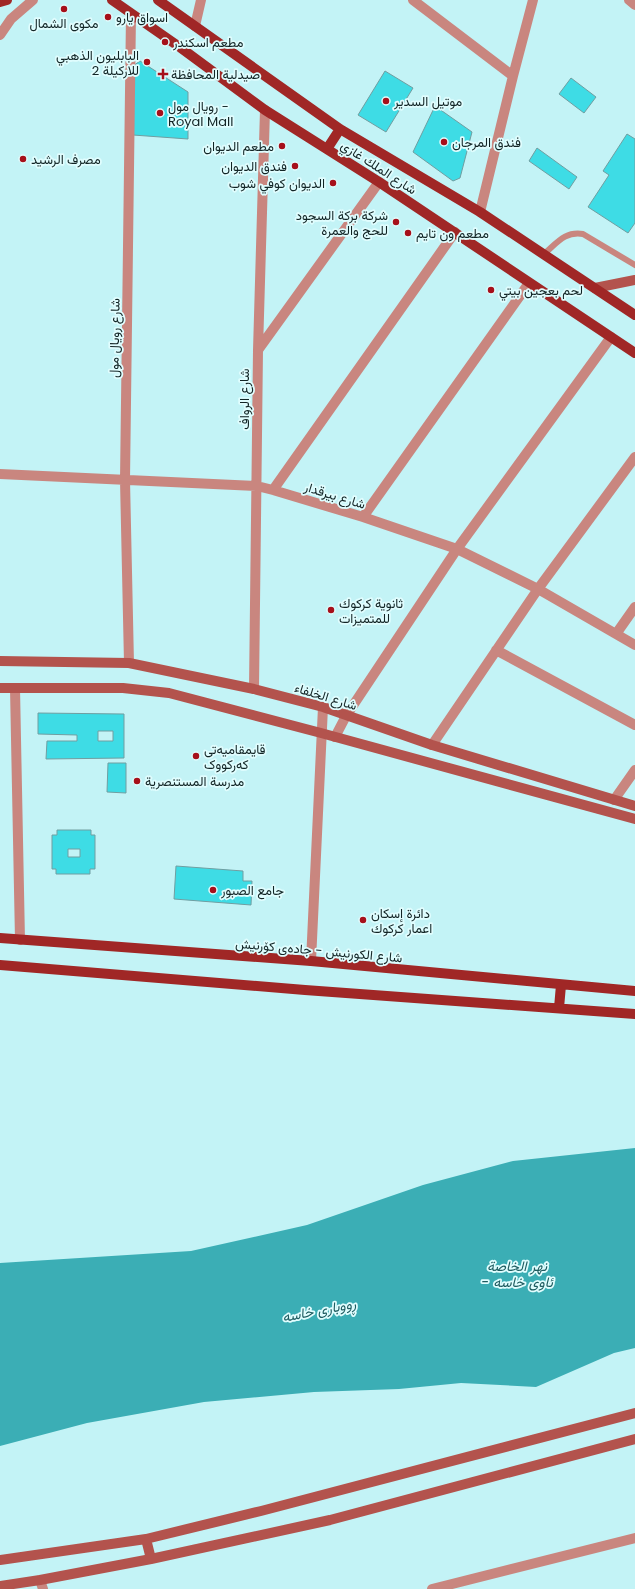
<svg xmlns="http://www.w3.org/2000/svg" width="635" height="1589" viewBox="0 0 635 1589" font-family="Poppins,Vazirmatn,sans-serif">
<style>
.water{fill:#3baeb5}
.building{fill:#3edce5;stroke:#709ea1;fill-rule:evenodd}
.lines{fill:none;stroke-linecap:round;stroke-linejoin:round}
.lane{stroke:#c9867f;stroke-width:6}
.street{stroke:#c9867f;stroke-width:10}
.secondary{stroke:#b3534d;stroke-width:10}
.primary{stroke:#a02726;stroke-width:10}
.poi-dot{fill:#a60f1a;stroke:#e0fdfe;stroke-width:1.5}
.labels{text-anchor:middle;stroke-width:3.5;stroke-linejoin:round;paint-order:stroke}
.poi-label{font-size:13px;fill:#112425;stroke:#e0fdfe;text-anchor:start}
.street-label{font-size:13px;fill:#112425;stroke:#e0fdfe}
.water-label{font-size:14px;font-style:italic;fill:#1d5b5f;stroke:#e0fdfe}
</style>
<rect width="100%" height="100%" fill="#c3f3f6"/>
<path class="water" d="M635,1148V1348L614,1353L536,1387L461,1383L399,1389L314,1392L204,1402L87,1423L0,1446V1263L191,1251L307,1225L423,1185L513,1161Z"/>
<path class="building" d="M140,61L188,92V139L133,135V66Z
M385,71L413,88L386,132L358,115Z
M571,78L596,97L584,113L559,94Z
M435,106L472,132L460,178L453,181L413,152Z
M627,134L635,139V223L628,233L588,207L609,175L603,171Z
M537,148L577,177L569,189L529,161Z
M38,713L124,714V758L46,759L47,741H77V735L38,734ZM98,731H113V741H98Z
M108,763H126V793L107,792Z
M57,830H91V835H95V869H90V874H56V869H52V835H57ZM68,849H80V857H68Z
M176,866L243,871V881H252L251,905L174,899Z"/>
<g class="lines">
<path class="lane" d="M544,254C557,243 565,231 583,234L635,265"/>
<path class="street" d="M413,0L513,76
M629,0L635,5
M195,26L201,0
M0,35L11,19L33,0
M480,212L513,76L533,0
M258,350L379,182
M0,474L257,486L273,490L363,517L457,549L538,589L635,645
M273,490L455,232
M363,517L529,283
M616,634L635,607
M496,650L635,725
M129,663L125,480L131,14
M15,688L20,940
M254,689L258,350L265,110
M335,737L346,716L457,549L611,337
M432,745L538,589L635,457
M614,800L635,770
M311,961L323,707
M40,1580L43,1589
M432,1589L635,1538"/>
<path class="secondary" d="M595,288L635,280
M0,661L129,663L254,689L323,707L432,745L635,806
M0,688H123L169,693L321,733L635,819
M146,1539L151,1559
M0,1560L146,1539L261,1511L635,1413
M0,1586L40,1580L151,1559L330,1520L635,1439"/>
<path class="primary" d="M112,0L181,48L265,110L379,182L635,353
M158,0L340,129L480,212L635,315
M0,2L7,0
M327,149L340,129
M0,938L311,961L635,991
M0,965L305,990L635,1014
M559,1008L561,985"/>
</g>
<g class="poi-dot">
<circle cx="64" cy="9" r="4"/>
<circle cx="108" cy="17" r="4"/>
<circle cx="165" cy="42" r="4"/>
<circle cx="147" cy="62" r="4"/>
<path d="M161 68h4v4h4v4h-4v4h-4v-4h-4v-4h4z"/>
<circle cx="386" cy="101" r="4"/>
<circle cx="160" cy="113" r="4"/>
<circle cx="444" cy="142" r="4"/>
<circle cx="282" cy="146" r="4"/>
<circle cx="23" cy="159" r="4"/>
<circle cx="295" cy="166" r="4"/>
<circle cx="333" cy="183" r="4"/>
<circle cx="396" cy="222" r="4"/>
<circle cx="408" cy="233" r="4"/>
<circle cx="491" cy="290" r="4"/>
<circle cx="331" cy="610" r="4"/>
<circle cx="196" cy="756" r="4"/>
<circle cx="137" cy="781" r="4"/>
<circle cx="213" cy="890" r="4"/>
<circle cx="363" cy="920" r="4"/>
</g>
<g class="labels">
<g class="poi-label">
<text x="116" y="22">اسواق يارو</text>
<text x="64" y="28" text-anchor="middle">مكوى الشمال</text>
<text x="173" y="47">مطعم اسكندر</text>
<text x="139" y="60" text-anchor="end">البابليون الذهبي<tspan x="139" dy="15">2 للاركيلة</tspan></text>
<text x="171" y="79">صيدلية المحافظة</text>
<text x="394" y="106">موتيل السدير</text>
<text x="168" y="111">رويال مول -<tspan x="168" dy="15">Royal Mall</tspan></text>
<text x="452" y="147">فندق المرجان</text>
<text x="274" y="151" text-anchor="end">مطعم الديوان</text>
<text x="31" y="164">مصرف الرشيد</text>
<text x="287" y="171" text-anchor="end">فندق الديوان</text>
<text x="325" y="188" text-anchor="end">الديوان كوفي شوب</text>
<text x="388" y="220" text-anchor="end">شركة بركة السجود<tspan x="388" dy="15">للحج والعمرة</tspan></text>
<text x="416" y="238">مطعم ون تايم</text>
<text x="499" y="295">لحم بعجين بيتي</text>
<text x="339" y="608">ثانوية كركوك<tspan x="339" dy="15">للمتميزات</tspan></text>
<text x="204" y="754">قایمقامیەتی<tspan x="204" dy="15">کەرکووک</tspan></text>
<text x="145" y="786">مدرسة المستنصرية</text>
<text x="221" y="895">جامع الصبور</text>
<text x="371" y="918">دائرة إسكان<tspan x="371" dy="15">اعمار كركوك</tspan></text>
</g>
<g class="street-label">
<text transform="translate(379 167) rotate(33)" y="5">شارع الملك غازي</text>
<text transform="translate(114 338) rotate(-89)" y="5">شارع رويال مول</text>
<text transform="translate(244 399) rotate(-90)" y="5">شارع الرواف</text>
<text transform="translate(335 495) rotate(17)" y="5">شارع بيرقدار</text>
<text transform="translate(326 696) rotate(17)" y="5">شارع الخلفاء</text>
<text transform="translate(319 950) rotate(5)" y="5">شارع الكورنيش - جادەی کۆرنیش</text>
</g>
<g class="water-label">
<text x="517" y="1271">نهر الخاصة<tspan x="517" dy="16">- ئاوی خاسە</tspan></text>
<text transform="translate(319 1310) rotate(-11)" y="5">ڕووباری خاسە</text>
</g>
</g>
</svg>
